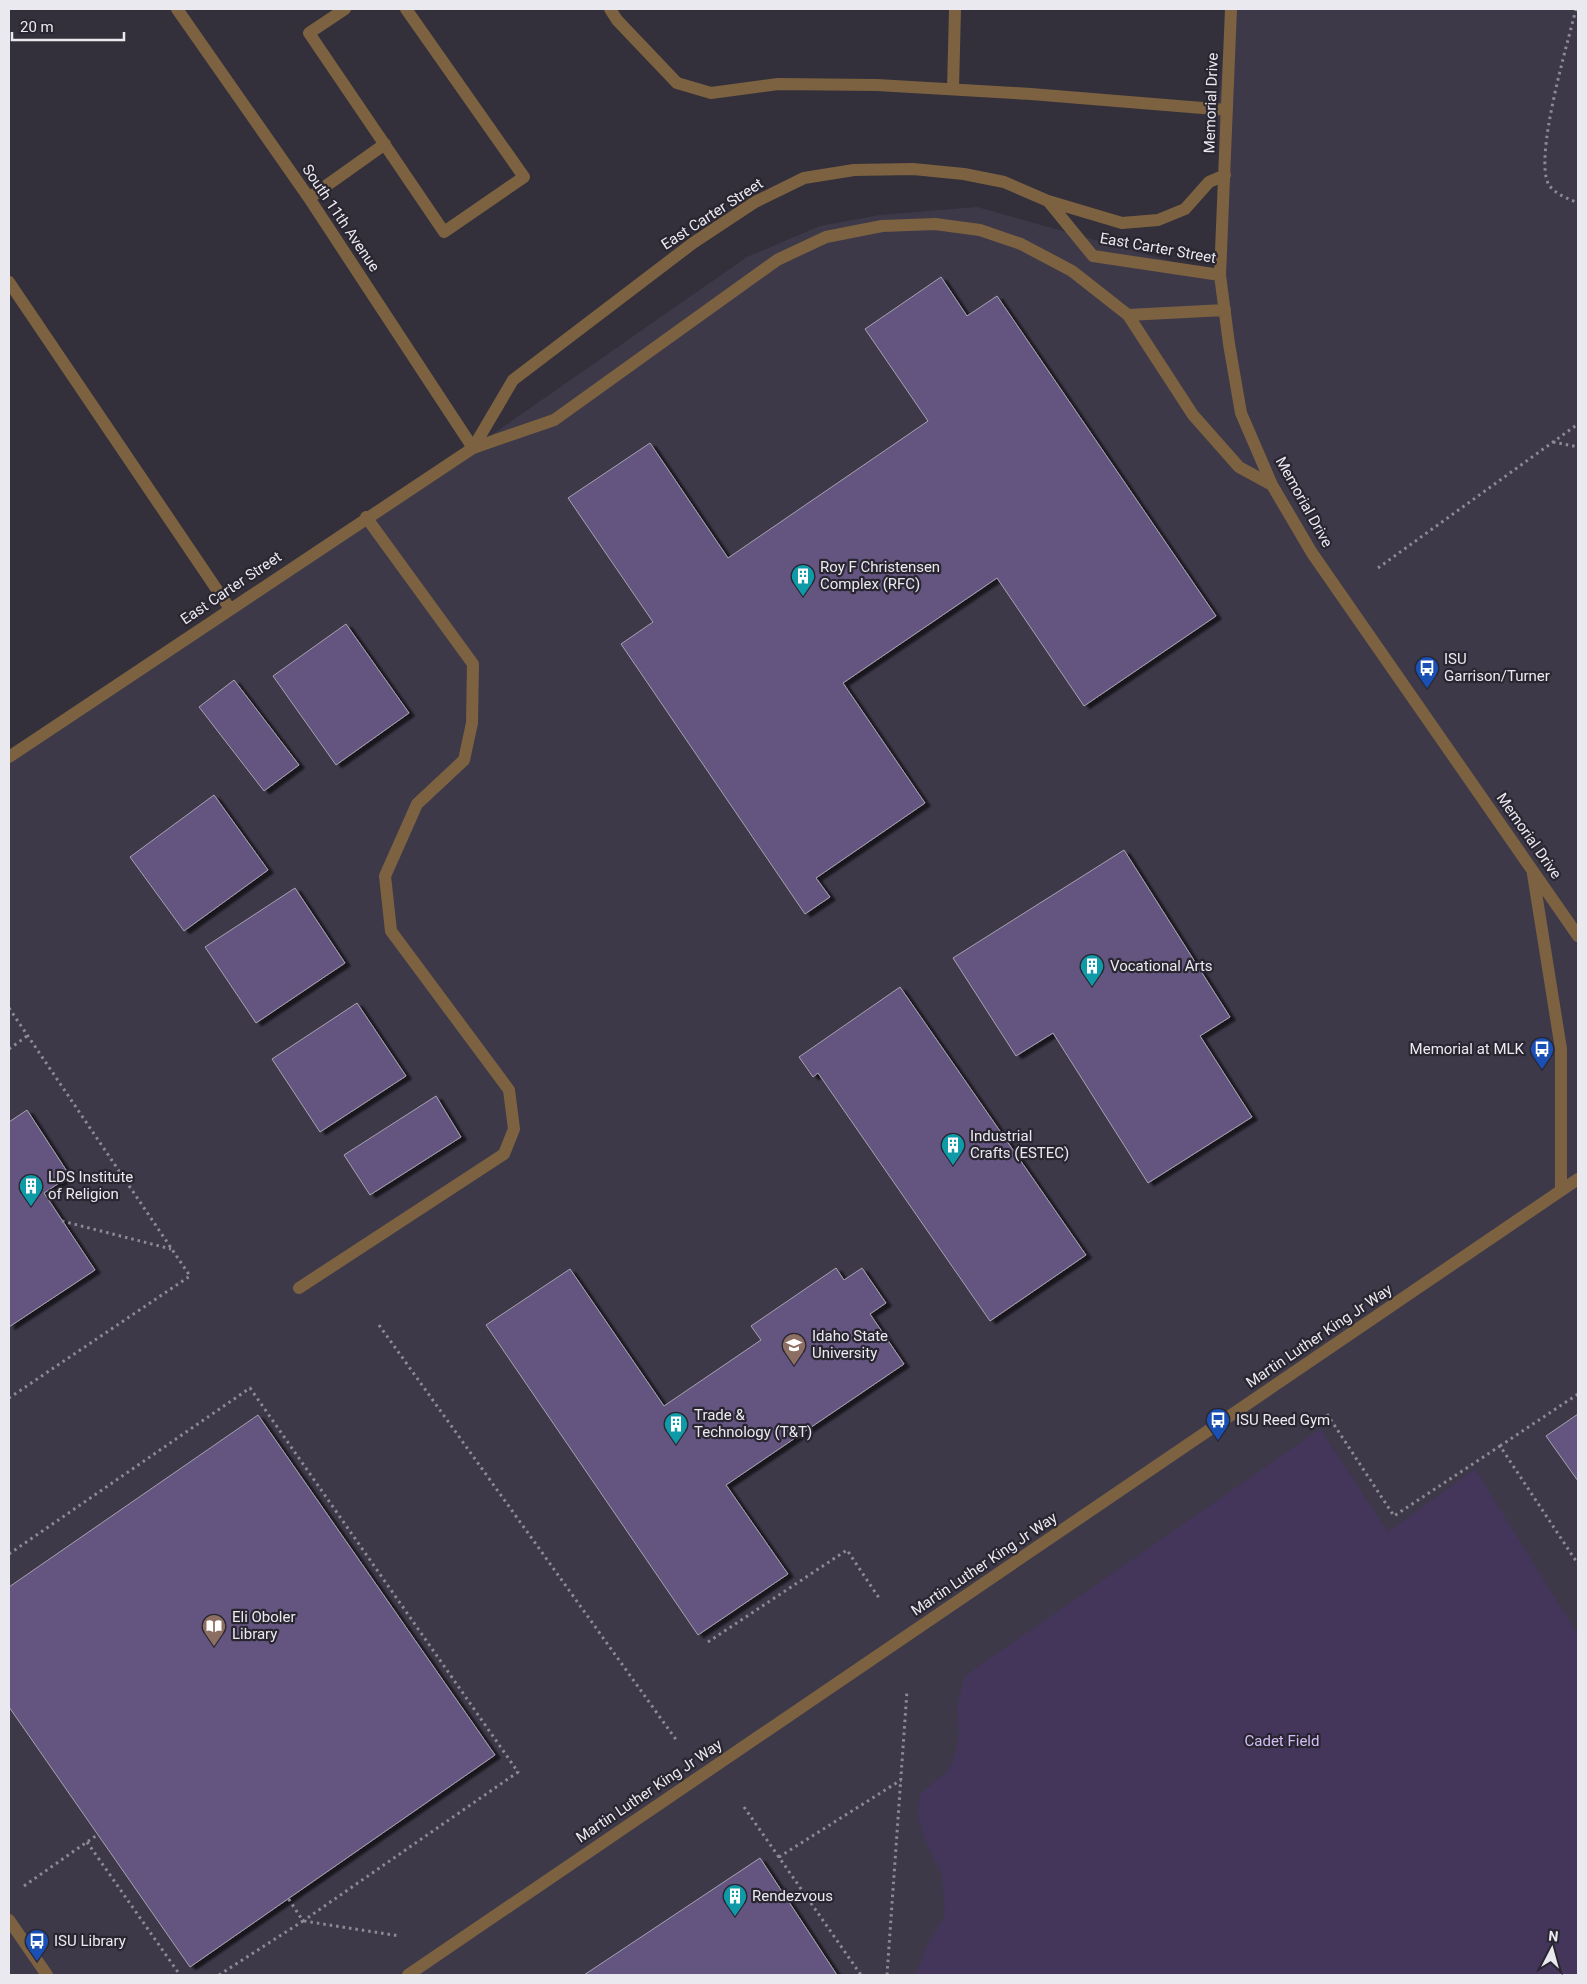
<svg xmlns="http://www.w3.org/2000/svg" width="1587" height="1984" viewBox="0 0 1587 1984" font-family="Roboto,sans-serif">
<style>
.built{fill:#3e3949}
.green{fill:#44365b}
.building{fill:#645580;stroke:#a7a2b0;filter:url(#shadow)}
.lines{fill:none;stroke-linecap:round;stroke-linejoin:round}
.path{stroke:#8d8a93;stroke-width:3;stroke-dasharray:2.5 4;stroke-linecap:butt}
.minor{stroke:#7c6240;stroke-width:12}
.labels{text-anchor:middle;stroke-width:4.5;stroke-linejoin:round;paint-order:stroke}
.street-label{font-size:15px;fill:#ebe9f0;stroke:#292631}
.poi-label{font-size:15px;fill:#ebe9f0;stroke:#292631;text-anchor:start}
.park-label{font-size:15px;fill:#d2bef7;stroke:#292631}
</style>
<defs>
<filter id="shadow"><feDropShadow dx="5.5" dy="3" stdDeviation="1" flood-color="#0009"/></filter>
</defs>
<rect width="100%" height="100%" fill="#33303b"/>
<path class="built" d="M1227,9H1578V1975H9V757L473,448L747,257L820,226L880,215L977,207L1220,275L1223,192L1218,114Z"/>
<path class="green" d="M1320,1429L1388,1532L1475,1469L1578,1635L1577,1975H915L927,1946L945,1915L942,1875L926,1842L918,1816L920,1794L949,1770L956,1751L959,1733L957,1707L965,1676Z"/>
<path class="building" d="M941,277L967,316L997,296L1216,616L1084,706L997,578L843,683L925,803L816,878L830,897L805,914L621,644L653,622L568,498L650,443L728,558L928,421L865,329Z
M346,624L409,713L336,765L273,676Z
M234,680L299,765L264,791L199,707Z
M214,795L268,870L184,931L130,857Z
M1124,850L1230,1017L1200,1036L1252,1117L1148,1183L1053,1033L1016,1056L953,958Z
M295,888L345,963L256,1023L205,947Z
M900,987L1086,1255L990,1321L818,1073L813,1077L799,1057Z
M357,1003L406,1076L320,1132L272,1059Z
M436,1096L461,1137L370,1195L344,1155Z
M27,1110L70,1176L44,1193L95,1270L9,1327V1122Z
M836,1268L844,1280L862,1268L886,1303L870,1314L904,1364L726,1485L788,1574L698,1635L486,1325L570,1269L664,1406L761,1340L751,1326Z
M1578,1414V1481L1546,1436Z
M258,1415L495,1755L190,1967L9,1707V1587Z
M760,1858L837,1975H584Z"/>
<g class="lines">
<path class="path" d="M1576,9C1568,42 1533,159 1549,185C1555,194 1569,199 1578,203
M1553,442L1578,447
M1378,568L1578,424
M9,1008L190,1276L9,1398
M9,1049L27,1036
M62,1221L171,1249
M379,1325L677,1741
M1327,1414L1394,1516L1500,1446L1578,1564
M1500,1446L1578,1394
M9,1554L250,1388L518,1772L303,1921
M708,1642L847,1550L879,1598
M744,1807L861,1975
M87,1842L180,1975
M779,1857L901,1780
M24,1886L97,1835
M304,1921L400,1936
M219,1975L303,1921L288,1898
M887,1975L907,1691"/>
<path class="minor" d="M177,9L309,198L473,448
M345,9L309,33L444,232L524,177L406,9
M610,9L617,20L677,83L711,93L778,84L877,85L1031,94L1227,110
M1231,9L1220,275L1229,344L1241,413L1272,485L1312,553L1578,936
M953,89L955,9
M309,198L385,144
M1048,201L1122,223L1158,220L1185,209L1209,182L1225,175
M9,282L230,609
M1128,315L1225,310
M473,448L513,380L693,243L755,202L804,178L854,170L913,169L964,174L1004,182L1048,201L1093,256L1220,275
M9,757L473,448L554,420L777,260L826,237L882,226L935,224L980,230L1021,244L1072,271L1128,315L1193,415L1239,467L1272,485
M1533,874L1561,1049V1190
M299,1288L504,1154L514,1129L509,1090L391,931L385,876L417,804L464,760L472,723L473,664L366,517
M9,1920L47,1975
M408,1975L1578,1179"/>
</g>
<defs>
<g id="building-pin" transform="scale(1.25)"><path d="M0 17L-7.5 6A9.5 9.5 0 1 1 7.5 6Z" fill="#0f9aa8" stroke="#292631"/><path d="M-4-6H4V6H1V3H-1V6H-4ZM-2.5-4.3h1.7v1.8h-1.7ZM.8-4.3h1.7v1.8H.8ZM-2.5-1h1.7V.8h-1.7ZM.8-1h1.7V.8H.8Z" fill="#fff"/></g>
<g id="bus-pin" transform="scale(1.25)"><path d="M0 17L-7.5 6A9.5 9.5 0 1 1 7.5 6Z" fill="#1a4fb4" stroke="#292631"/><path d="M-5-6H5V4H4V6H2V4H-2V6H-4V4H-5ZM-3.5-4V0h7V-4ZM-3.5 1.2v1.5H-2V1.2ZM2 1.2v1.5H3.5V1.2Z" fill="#fff"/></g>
<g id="university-pin" transform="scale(1.25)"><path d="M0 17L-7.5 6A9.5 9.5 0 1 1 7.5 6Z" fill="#8d6e63" stroke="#292631"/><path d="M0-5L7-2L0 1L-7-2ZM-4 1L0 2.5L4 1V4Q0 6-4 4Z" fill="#fff"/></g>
<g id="library-pin" transform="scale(1.25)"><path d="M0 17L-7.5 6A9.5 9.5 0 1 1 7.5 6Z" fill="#8d6e63" stroke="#292631"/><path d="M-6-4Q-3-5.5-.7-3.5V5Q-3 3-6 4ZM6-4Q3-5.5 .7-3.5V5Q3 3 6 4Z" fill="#fff"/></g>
</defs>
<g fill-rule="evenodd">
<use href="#building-pin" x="803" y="576"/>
<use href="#bus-pin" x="1427" y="668"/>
<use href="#building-pin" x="1092" y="966"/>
<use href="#bus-pin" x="1542" y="1049"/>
<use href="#building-pin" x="953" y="1145"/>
<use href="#building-pin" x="31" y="1186"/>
<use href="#university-pin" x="794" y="1345"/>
<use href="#bus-pin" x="1218" y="1420"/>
<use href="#building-pin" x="676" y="1424"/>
<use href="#library-pin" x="214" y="1626"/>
<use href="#building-pin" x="735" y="1896"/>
<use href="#bus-pin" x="37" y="1941"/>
</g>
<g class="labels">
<g class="street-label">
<text transform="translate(1211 103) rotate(-88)" y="5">Memorial Drive</text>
<text transform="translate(712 214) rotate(-33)" y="5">East Carter Street</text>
<text transform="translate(341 218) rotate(56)" y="5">South 11th Avenue</text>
<text transform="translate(1158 248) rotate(10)" y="5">East Carter Street</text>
<text transform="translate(1304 502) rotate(61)" y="5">Memorial Drive</text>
<text transform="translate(231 588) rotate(-34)" y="5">East Carter Street</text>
<text transform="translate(1529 836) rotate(55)" y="5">Memorial Drive</text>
<text transform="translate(1319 1336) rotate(-34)" y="5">Martin Luther King Jr Way</text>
<text transform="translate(984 1564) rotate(-34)" y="5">Martin Luther King Jr Way</text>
<text transform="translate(649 1791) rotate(-34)" y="5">Martin Luther King Jr Way</text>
</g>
<g class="poi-label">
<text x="820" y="572">Roy F Christensen<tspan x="820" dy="17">Complex (RFC)</tspan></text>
<text x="1444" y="664">ISU<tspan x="1444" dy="17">Garrison/Turner</tspan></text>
<text x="1110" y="971">Vocational Arts</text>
<text x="1524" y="1054" text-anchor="end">Memorial at MLK</text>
<text x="970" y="1141">Industrial<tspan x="970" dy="17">Crafts (ESTEC)</tspan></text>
<text x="48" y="1182">LDS Institute<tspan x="48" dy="17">of Religion</tspan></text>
<text x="812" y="1341">Idaho State<tspan x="812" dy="17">University</tspan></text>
<text x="694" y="1420">Trade &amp;<tspan x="694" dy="17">Technology (T&amp;T)</tspan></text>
<text x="1236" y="1425">ISU Reed Gym</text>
<text x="232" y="1622">Eli Oboler<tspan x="232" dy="17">Library</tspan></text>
<text x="752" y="1901">Rendezvous</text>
<text x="54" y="1946">ISU Library</text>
</g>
<g class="park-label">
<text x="1282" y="1746">Cadet Field</text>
</g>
</g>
<rect width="1587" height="1984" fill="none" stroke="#ebe9f0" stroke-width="20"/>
<g transform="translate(1552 1949) rotate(6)" stroke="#292631" stroke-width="4" paint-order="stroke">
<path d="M0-4L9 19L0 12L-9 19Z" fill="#ebe9f0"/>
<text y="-8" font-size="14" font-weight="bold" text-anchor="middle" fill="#ebe9f0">N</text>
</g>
<path d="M12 32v8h112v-8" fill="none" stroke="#ebe9f0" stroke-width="2.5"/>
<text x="20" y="32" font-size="15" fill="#ebe9f0" stroke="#292631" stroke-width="4" paint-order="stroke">20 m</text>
</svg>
